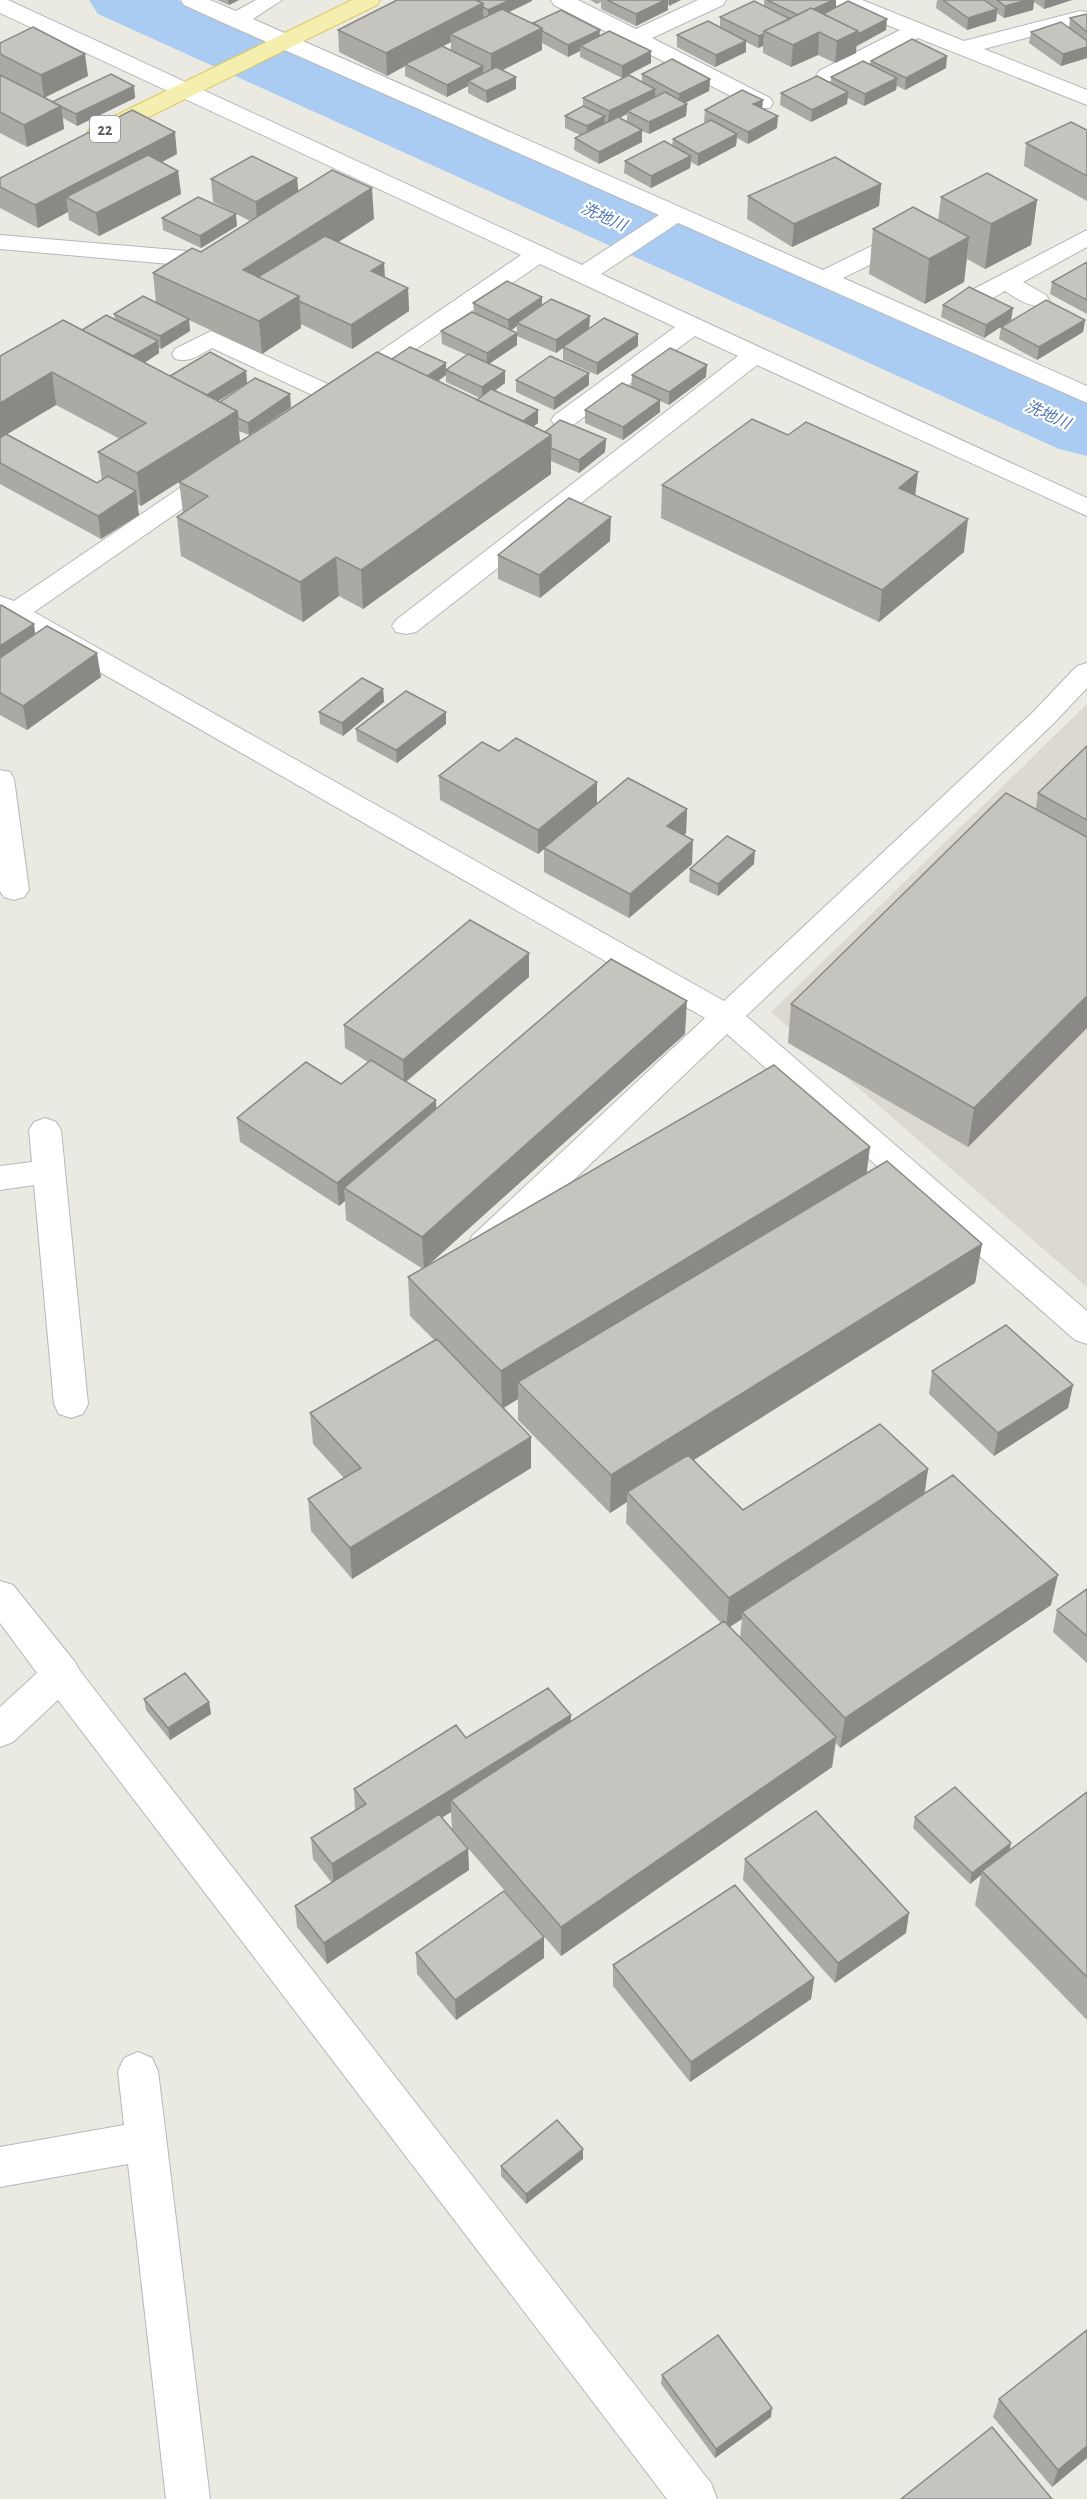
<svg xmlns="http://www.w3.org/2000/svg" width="1087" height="2499" viewBox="0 0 1087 2499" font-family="'Alegreya Sans','Noto Sans JP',sans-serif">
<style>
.education{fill:#dbd9d0}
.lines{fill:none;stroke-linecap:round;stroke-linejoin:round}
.river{fill:#aaccf3;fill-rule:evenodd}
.minor-casing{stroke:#b4b7bb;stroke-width:2}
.major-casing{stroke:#dec868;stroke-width:2}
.minor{fill:#fff;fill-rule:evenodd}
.major{fill:#f4efae;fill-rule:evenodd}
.wall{fill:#aaa9a4;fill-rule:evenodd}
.shaded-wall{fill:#8b8986}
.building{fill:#c6c4bf;stroke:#8b8986;stroke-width:1.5}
.labels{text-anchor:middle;stroke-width:4.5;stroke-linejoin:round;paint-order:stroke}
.shield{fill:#fff;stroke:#8c8e90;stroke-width:1.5}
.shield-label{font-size:16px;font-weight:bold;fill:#5a5d61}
.far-water-label{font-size:16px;font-style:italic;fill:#5177b2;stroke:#fff}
</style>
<rect width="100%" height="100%" fill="#ebeae2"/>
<path class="education" d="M1087,704V1287L771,1012Z"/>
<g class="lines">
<path class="river" d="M89,0H178L1087,403V456L1059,449L98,14Z"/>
<g class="minor-casing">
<path id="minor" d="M0,0H8L582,265L659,215L228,25L184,5L181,0H210L236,11L256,0H282L253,19L823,270L902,231H918L922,236L918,241L843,278L1087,386V403L678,223L601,274L1087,498V516L757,365L416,632L406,634L396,632L392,626L396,620L738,356L695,336L573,425L564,428L555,425L551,420L555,415L675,327L540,264L359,388L350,390L341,388L338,383L341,378L521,255L0,13Z
M551,0H578L636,29L698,0H726L723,5L652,38L770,98L773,103L770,108H754L554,5Z
M832,0H862L964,41L1080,11L1087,12V22L984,49L1087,90V105L918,38L835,81H819L816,76L819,71L900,30L835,5Z
M1087,230V247L1023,282L1046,295L1049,300L1046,305C1030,309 1018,299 1005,291L988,301L979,303L970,301L967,296L970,291Z
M0,235L210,253L221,250L229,252L233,257L223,266L215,268L0,249Z
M211,331L341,390L345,395L341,400L332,403L323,400L212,348C199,355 190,363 175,359L172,354L175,349Z
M218,465L227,468L231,473L227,478L34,612L724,1001L1033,712L1077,666L1087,663V688L1053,724L746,1016L1087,1311V1344L1075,1340L727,1034L496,1254L484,1257L472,1254L468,1245L472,1236L705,1018L0,615V596L14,601L209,468Z
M0,770L10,772L14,779L29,890L24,897L14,900L4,897L0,891Z
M45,1118L56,1122L61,1130L88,1404L83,1414L71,1418L59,1414L54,1404L34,1185L0,1190V1166L32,1162L29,1130L34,1122Z
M0,1581L13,1585L75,1662L80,1671L711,2483L717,2499H667L58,1700L13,1742L0,1747V1707L37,1673L0,1623Z
M138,2052L152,2058L158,2071L210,2499H166L128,2164L0,2187V2147L124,2125L118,2071L124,2058Z"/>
</g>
<g class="major-casing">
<path id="major" d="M352,0H380L377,5L106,138H90L87,133L90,128Z"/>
</g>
<use href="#minor" class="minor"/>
<use href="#major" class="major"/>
</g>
<path class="wall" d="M217,0H239L229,5Z
M397,0H532V1L509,12L533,24L599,35L651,51V63L622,78L580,57V51L568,57L542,43V50L503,70L516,77V89L487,103L468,93V86L447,97L405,76V66L387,76L339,52L338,30ZM451,42V50L443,46Z
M590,0H681L668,5V10L636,26L601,9V2L597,4Z
M764,0H836V7L886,30L856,46V53L835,63L818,55L791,67L763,53V46L758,48L746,42V52L715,67L677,47V35L720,27V17L764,6Z
M937,0H1072L1044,9L1034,2L1033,10L1004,18L997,13L996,21L967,30L936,8Z
M1087,14V58L1061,66L1029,43L1031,32L1069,28L1070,18Z
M0,43L88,76L44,97L52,102L134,86L135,98L77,126L63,118L64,129L27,147L0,133Z
M871,61L946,68L905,90L897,86L896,90L864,106L848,98L847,104L811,122L780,105L781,93L831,83V77L870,65Z
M642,74L710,79L709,91L685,103L687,104L686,116L649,134L642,131V142L599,164L574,150L575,138L580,135L565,128V116L583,106V98L642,82ZM627,114V122L620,118Z
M763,109L777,128L748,144L737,138L736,146L698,166L691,162L690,168L651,188L624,173L625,161L672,146L673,139L706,123L704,122L705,110Z
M1087,130V201L1024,166L1026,143Z
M177,154L162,162L178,171L181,194L99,236L69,220L68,212L38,228L0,208V178Z
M297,178L298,191L374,219L338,242L384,263L385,277L408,288L409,311L352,349L301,324V328L262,354L189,320L190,331L161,349L159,348V353L145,363L170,376L246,371L247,383L218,401L291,407L249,435L239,431L240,442L392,359L446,363V369L467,355L442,344L441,331L474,312L473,303L542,306L590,316L589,328L638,346L597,375L563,360V348L556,353L517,336V345L489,364L505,371V383L495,391L538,410V423L534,426L545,432L606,439L605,452L579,473L551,461V474L363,609L339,596L303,622L181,556L177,517L183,513L179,482L141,506L137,504L139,515L101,539L0,484V356L115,320L114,314L156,303L153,273L201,252L250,221L213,202L211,179ZM517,326V333L511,330ZM446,375V382L480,398L477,400L438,381ZM56,405L120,439L98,452L102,480L97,483L6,435Z
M881,184L879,206L792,247L747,219L748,196Z
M941,197L1037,200L1031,245L985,269L967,259L964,282L925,304L869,274L873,229L938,221Z
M162,218L237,226L201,248L163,230Z
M1087,262V314L1050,294L1052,282Z
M943,305L1013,308L1011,320L984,338L941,317Z
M1085,320L1083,332L1037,360L999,339L1001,327Z
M632,375L706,377L669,405L660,401V412L623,440L585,423V410L631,387Z
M516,380L589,385L554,410L516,392Z
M788,435L918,472L915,495L964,552L879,622L661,518L662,485Z
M610,541L540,598L498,579V555Z
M0,606L35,634L101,677L27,730L0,715Z
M383,689L384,702L343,736L320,724L319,712Z
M446,712V724L397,763L357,741L356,729Z
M1087,746V1028L968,1147L788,1043L791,1004L1036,809L1038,793Z
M439,776L597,804L687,809L686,833L683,835L692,864L629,918L544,872V849L538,854L440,800Z
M754,864L718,896L689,882L690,869Z
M529,953V977L406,1082L436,1100V1109L685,1034L427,1266L866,1173L982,1244L975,1283L694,1460L743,1510L928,1469L925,1493L1051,1605L840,1748L836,1743L832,1767L561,1956L455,1833L468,1849L469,1870L327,1964L297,1927L295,1906L332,1883L313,1859L311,1838L355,1810L354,1789L466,1738L570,1722L721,1623L626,1523L627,1502L610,1513L518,1420V1399L503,1408L531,1437V1468L352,1579L311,1531L308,1499L344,1478L313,1444L310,1413L434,1340L410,1316L408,1277L423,1269L346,1220L345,1201L339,1206L240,1142L237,1118L341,1084L368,1062L345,1048L344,1025ZM742,1619L740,1637L730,1627ZM451,1812L452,1830L442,1817Z
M932,1371L1073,1385L1068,1408L994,1456L929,1394Z
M1087,1589V1663L1053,1632L1057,1610Z
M144,1699L209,1702L211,1714L170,1740L146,1710Z
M1087,1792V2020L975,1905L981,1875L970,1884L913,1828L915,1817L1009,1850Z
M745,1859L906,1933L835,1983L743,1880Z
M416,1953L544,1958L456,2020L417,1974Z
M613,1965L814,1978L811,1999L690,2082L613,1986Z
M583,2159L526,2204L501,2176V2166Z
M1087,2330V2458L1052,2487L993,2417L999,2399Z
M662,2375L771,2417L715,2458L661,2384Z"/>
<path class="shaded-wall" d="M228,0H239L229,5Z
M510,0H532V1L488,22V10Z
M665,0H668V10L636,26V14Z
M669,0H681L669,6Z
M833,0H836V10L821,17L801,16Z
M1027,0H1034L1033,10L1004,18L1005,6Z
M1045,0H1072L1044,9Z
M483,3V26L450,34L451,42L407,65L405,64V66L387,76L386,53Z
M997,9L996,21L967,30L968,18Z
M887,19L886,30L857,46L858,34Z
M542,28V50L491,76V54Z
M600,30L599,42L580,46V51L568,57V45Z
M858,31L856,53L835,63L837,41Z
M819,32L818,55L791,67L793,45Z
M764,34L763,46L758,48L759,36Z
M746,41V52L715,67L716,55Z
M1087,47V58L1061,66L1063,54Z
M651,51V63L622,78V66Z
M85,54L88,76L44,98L41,75Z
M947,56L946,68L905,90L906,78Z
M483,66V78L468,81V86L447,97V85Z
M516,77V89L487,103L486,91Z
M897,78L896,90L864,106L865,94Z
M710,79L709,91L679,106V94Z
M134,86L135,98L77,126L76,114Z
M655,89V101L627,111V114L608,123L609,111Z
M848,92L847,104L811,122L812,110Z
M763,100L762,112L753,104Z
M687,104L686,116L649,134V122Z
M61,106L64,129L27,147L24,125Z
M605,116L604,128L587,138V126Z
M778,116L777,128L748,144V132Z
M642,130V142L599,164V152Z
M175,132L177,154L81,205L66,197L68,212L38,228L35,205Z
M737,134L736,146L698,166V154Z
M691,156L690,168L651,188V176Z
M178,171L181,194L99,236L96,213Z
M297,178L299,201L257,225L256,202Z
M881,184L879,206L792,247L794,224Z
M372,188L374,219L269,287L243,270Z
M1037,200L1031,245L985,269L991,224Z
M236,214L237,226L201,248L200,236Z
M969,237L964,282L925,304L929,259Z
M384,263L385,286L371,271Z
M408,288L409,311L352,349L351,325Z
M299,296L301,328L262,354L259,321Z
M542,297V310L517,323V326L509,332L508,320Z
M1013,308L1011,320L984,338L986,325Z
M590,316L589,328L556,353V340Z
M189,319L190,331L161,349L160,336Z
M1085,320L1083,332L1037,360L1039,347Z
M517,333V345L487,365V353Z
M638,334V346L597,375V363Z
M158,341L159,353L131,371L129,359Z
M446,363V375L415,397V385Z
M707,365L706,377L669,405V392Z
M246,371L247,383L204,410L203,397Z
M505,371V383L482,399V387Z
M52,372L56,405L0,438V403Z
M589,373V385L554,410V398Z
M290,394L291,407L249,435L248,423Z
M660,400V412L623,440V427Z
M538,410V423L512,442V430Z
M237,411L240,443L141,506L137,473Z
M551,435V474L363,609L361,570Z
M606,439L605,452L579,473V460Z
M918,472L914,505L899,488Z
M136,491L139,515L101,539L98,516Z
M611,517L610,541L540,598L539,575Z
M968,519L964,552L879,622L882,590Z
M336,557L339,596L303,622L300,582Z
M34,624L37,648L0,673V646Z
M97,653L101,677L27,730L23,706Z
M383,689L384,702L343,736L342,723Z
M446,712V724L397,763L396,750Z
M597,782V806L538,854V830Z
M687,809L686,833L666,850L667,826Z
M693,840L692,864L629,918L630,894Z
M755,851L754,864L718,896V884Z
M529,953V977L404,1083L403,1060Z
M1087,996V1028L968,1147L974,1108Z
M687,1001L685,1034L424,1269L422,1237Z
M436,1100L437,1124L344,1188L345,1201L339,1206L337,1183Z
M870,1147L865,1186L518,1382V1399L502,1409L501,1371Z
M982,1244L975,1283L633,1498L627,1492V1502L610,1513L611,1475Z
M1073,1385L1068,1408L994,1456L998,1433Z
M531,1437V1468L352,1579L350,1548Z
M928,1469L923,1500L742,1612V1619L726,1629L729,1598Z
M1058,1575L1051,1605L840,1748L845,1718Z
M209,1702L211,1714L170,1740L168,1728Z
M571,1715L570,1736L451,1800V1812L334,1886L332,1864Z
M836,1737L832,1767L561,1956V1927Z
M1011,1843L1009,1854L982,1871L981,1875L970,1884L972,1873Z
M468,1849L469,1870L327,1964L324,1943Z
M909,1913L906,1933L835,1983L838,1963Z
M544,1937V1958L456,2020L455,2000Z
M814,1978L811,1999L690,2082L691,2062Z
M583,2149V2159L526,2204V2194Z
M772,2408L771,2417L715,2458L716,2449Z
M1087,2446V2458L1052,2487L1058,2470Z"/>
<path class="building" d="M397,0H475L483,3L386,53L338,30Z
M475,0H510L488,10L483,7V3Z
M607,0H665L636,14Z
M767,0H833L814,9L811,8L798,15Z
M943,0H984L997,9L968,18Z
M997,0H1027L1005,6Z
M754,1L790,19L764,31V34L759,36L720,17Z
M848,1L887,19L858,34V31L823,14Z
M811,8L858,31L837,41L819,32L793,45L764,31Z
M502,9L542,28L491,54L450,34Z
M561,10L600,30L568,45L542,31V28L533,23Z
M1087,14V32L1070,18Z
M708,21L746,41L716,55L677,35Z
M1061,22L1087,41V47L1063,54L1031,32Z
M33,27L85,54L41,75L0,54V43Z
M609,31L651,51L622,66L580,46Z
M912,39L947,56L906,78L871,61Z
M442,46L483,66L447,85L405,64Z
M672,59L710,79L679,94L642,74Z
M863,61L897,78L865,94L831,77Z
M496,67L516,77L486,91L468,81Z
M111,74L134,86L76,114L52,102Z
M0,75L61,106L24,125L0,112Z
M629,75L655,89L609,111L583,98Z
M817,76L848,92L812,110L781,93Z
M742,90L763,100L753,104L778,116L748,132L705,110Z
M665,92L687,104L649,122L627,111Z
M583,106L605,116L587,126L565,116Z
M132,110L175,132L35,205L0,187V178Z
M618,117L642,130L599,152L575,138Z
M711,120L737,134L698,154L673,139Z
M1071,122L1087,130V176L1026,143Z
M664,141L691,156L651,176L625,161Z
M148,155L178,171L96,213L66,197Z
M252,156L297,178L256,202L211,179Z
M835,157L881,184L794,224L748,196Z
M332,170L372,188L243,270L299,296L259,321L153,273L192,248L201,252Z
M987,173L1037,200L991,224L941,197Z
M198,197L236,214L200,236L162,218Z
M913,207L969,237L929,259L873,229Z
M325,236L384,263L371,271L408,288L351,325L299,301V296L258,277Z
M1087,262V300L1052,282Z
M507,281L542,297L508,320L473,303Z
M969,287L1013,308L986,325L943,305Z
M143,296L189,319L160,336L114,314Z
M551,299L590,316L556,340L517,323Z
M1046,300L1085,320L1039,347L1001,327Z
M472,312L517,333L487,353L441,331Z
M106,315L158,341L133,356L82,330Z
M604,318L638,334L597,363L563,347Z
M63,320L237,411L137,473L98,452L146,423L52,372L0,403V356Z
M410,347L446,363L427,376L392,359Z
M670,348L707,365L669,392L632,375Z
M210,352L246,371L207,395L170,376Z
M377,352L551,435L361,570L336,557L300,582L177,517L208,496L179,482Z
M468,354L505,371L482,387L446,370Z
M550,356L589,373L554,398L516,380Z
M255,378L290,394L248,423L238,418L237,411L220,402Z
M622,383L660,400L623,427L585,410Z
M491,389L538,410L523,421L477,400Z
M752,419L788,435L806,422L918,472L899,488L968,519L882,590L662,485Z
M560,420L606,439L579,460L551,448V435L545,432Z
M6,434L97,483L108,476L136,491L98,516L0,463V438Z
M569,498L611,517L539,575L498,555Z
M1,605L34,624L0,646V606Z
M47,626L97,653L23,706L0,693V658Z
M362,678L383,689L342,723L319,712Z
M406,691L446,712L396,750L356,729Z
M516,738L597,782L538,830L439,776L482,742L499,751Z
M1087,746V820L1038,793Z
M628,778L687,809L667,826L693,840L630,894L544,848Z
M1006,793L1087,837V996L974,1108L791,1004Z
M727,836L755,851L718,884L690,869Z
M470,920L529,953L403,1060L344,1025Z
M611,959L687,1001L422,1237L344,1188Z
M371,1060L436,1100L337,1183L237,1118L306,1062L341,1084Z
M774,1065L870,1147L501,1371L408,1277Z
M887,1161L982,1244L611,1475L518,1382Z
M1006,1325L1073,1385L998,1433L932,1371Z
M437,1339L531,1437L350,1548L308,1499L361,1468L310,1413Z
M880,1424L928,1469L729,1598L627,1492L688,1455L743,1510Z
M953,1475L1058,1575L845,1718L742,1612Z
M1087,1589V1636L1057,1610Z
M724,1621L836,1737L561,1927L451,1800Z
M185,1673L209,1702L168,1728L144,1699Z
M548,1688L571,1715L332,1864L311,1838L366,1804L354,1789L456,1725L466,1738Z
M955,1787L1011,1843L972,1873L915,1817Z
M1087,1792V1977L982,1871Z
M816,1811L909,1913L838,1963L745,1859Z
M439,1814L468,1849L324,1943L295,1906Z
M735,1885L814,1978L691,2062L613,1965Z
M504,1891L544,1937L455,2000L416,1953Z
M557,2120L583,2149L526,2194L501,2166Z
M1087,2330V2446L1058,2470L999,2399Z
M718,2335L772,2408L716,2449L662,2375Z
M992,2427L1052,2499H901Z"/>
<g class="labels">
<rect class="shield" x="90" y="116" width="30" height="26" rx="4.5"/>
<g class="shield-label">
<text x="105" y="135">22</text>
</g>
<g class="far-water-label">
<text transform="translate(604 216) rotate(24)" y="6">洗地川</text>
<text transform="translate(1048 414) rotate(24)" y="6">洗地川</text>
</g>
</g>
</svg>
